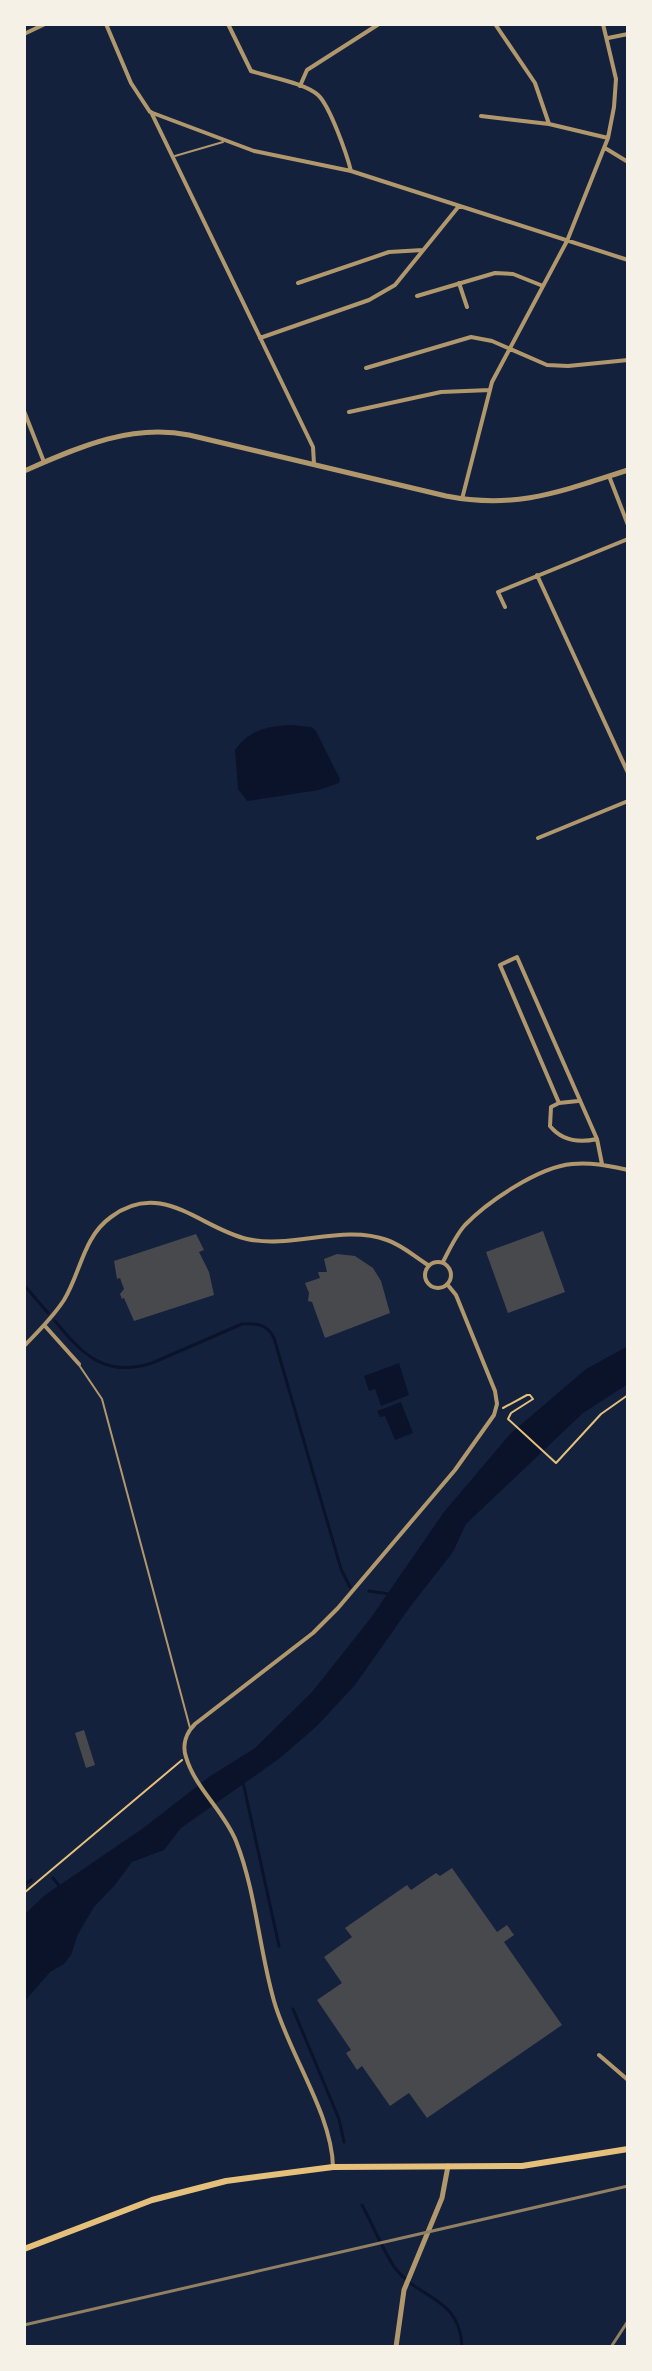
<svg xmlns="http://www.w3.org/2000/svg" width="652" height="2371" viewBox="0 0 652 2371" font-family="'Open Sans',sans-serif">
<style>
.water{fill:#0b132b}
.lines{fill:none;stroke-linecap:round;stroke-linejoin:round}
.stream{stroke:#0b132b;stroke-width:3}
.building{fill:#48494c}
.path{stroke:#e5c07b;stroke-width:2}
.service{stroke:#b1986c;stroke-width:2}
.minor{stroke:#b1986c;stroke-width:4}
.tertiary{stroke:#b1986c;stroke-width:5}
.primary{stroke:#e5c07b;stroke-width:6}
.rail{stroke:#918062;stroke-width:3}
</style>
<rect width="100%" height="100%" fill="#14213d"/>
<path class="water" d="M291,725L312,727L316,731L340,779L339,783L319,790L247,801L238,789L235,750C248,730 269,726 291,725Z
M628,1346V1384L583,1413L466,1524L453,1552L410,1607L355,1685L317,1726L280,1758L181,1828L164,1850L132,1862L115,1885L94,1907L78,1934L71,1955L64,1964L50,1972L24,2002V1915L45,1895L142,1829L209,1777L255,1748L312,1692L370,1619L444,1512L510,1434L586,1369Z
M399,1363L409,1395L381,1406L375,1389L369,1391L364,1376Z
M401,1402L413,1433L395,1440L385,1416L380,1417L377,1411Z"/>
<g class="lines">
<path class="stream" d="M24,1285L48,1313
M55,1321C83,1355 105,1378 152,1363L242,1324C257,1323 267,1324 274,1338L341,1569L350,1587
M369,1591L389,1594
M243,1782L279,1946
M53,1878L61,1888
M24,1885L31,1880
M293,2009L339,2119L344,2142
M362,2205C373,2225 382,2249 395,2268C419,2300 460,2296 462,2347"/>
</g>
<path class="building" d="M543,1231L565,1292L508,1313L486,1252Z
M196,1234L204,1250L199,1252L209,1272L214,1295L134,1321L124,1298L122,1299L120,1294L124,1289L120,1278L117,1279L114,1261Z
M337,1254L355,1256L373,1268L381,1281L390,1313L325,1338L312,1302L308,1301L309,1293L305,1283L320,1278L318,1272H327L324,1259Z
M84,1730L95,1765L86,1768L75,1733Z
M452,1868L497,1932L507,1925L514,1935L504,1942L562,2025L427,2118L409,2093L390,2106L362,2066L357,2070L346,2053L351,2050L317,2000L342,1983L324,1957L352,1937L345,1928L407,1885L411,1890L436,1873L440,1876Z"/>
<g class="lines">
<path class="path" d="M503,1408L527,1395H530L533,1399L511,1413L508,1419L556,1463L601,1414L628,1395
M24,1893L182,1760"/>
<path class="service" d="M175,156L223,142
M79,1365L102,1399L190,1728"/>
<path class="minor" d="M106,24L131,83L150,112L254,151L351,171L628,260
M228,24L251,71C269,77 305,83 318,95C330,106 347,155 351,171
M495,24L535,83L549,124L608,138
M24,34L45,24
M608,38L628,34
M300,86L307,70L379,24
M151,112L313,447L314,464
M481,116L549,124
M605,148L628,162
M298,283L389,252L423,250
M459,283L467,307
M417,296L495,273L513,274L543,286
M260,338L369,300L395,285L459,206
M366,368L471,337L492,341L547,365L568,366L628,360
M24,411L44,462
M349,412L441,392L490,390
M609,476L628,525
M462,499L492,382L567,241L608,138L614,107L616,79L603,24
M537,575L628,773
M505,607L498,592L628,539
M538,838L628,801
M559,1103L578,1101
M597,1139C579,1143 562,1141 550,1126L551,1107L559,1103L500,965L517,957L597,1139L602,1164
M425 1275a13 13 0 1 1 26 0a13 13 0 1 1-26 0Z
M443,1262C449,1250 456,1235 465,1225C488,1201 539,1167 572,1164C592,1162 609,1166 628,1170
M45,1326L79,1364
M24,1346C38,1332 53,1317 64,1300C81,1272 83,1237 111,1217C162,1179 200,1228 247,1239C292,1249 343,1224 387,1240C402,1245 415,1257 428,1265
M599,2055L628,2080
M333,2167C332,2114 289,2054 274,2001C259,1949 256,1892 236,1841C224,1811 195,1788 186,1757C182,1745 186,1733 195,1724L313,1633L338,1608L455,1470L494,1415L497,1404L495,1391L456,1295L447,1284"/>
<path class="tertiary" d="M24,471C77,448 130,423 189,435L446,496C517,510 562,491 628,470
M396,2347L404,2290L442,2198L448,2166"/>
<path class="primary" d="M24,2249L152,2200L226,2181L333,2167L522,2166L628,2149"/>
<path class="rail" d="M24,2325L628,2186
M611,2347L628,2321"/>
</g>
<rect width="652" height="2371" fill="none" stroke="#f6f1e7" stroke-width="52"/>
</svg>
